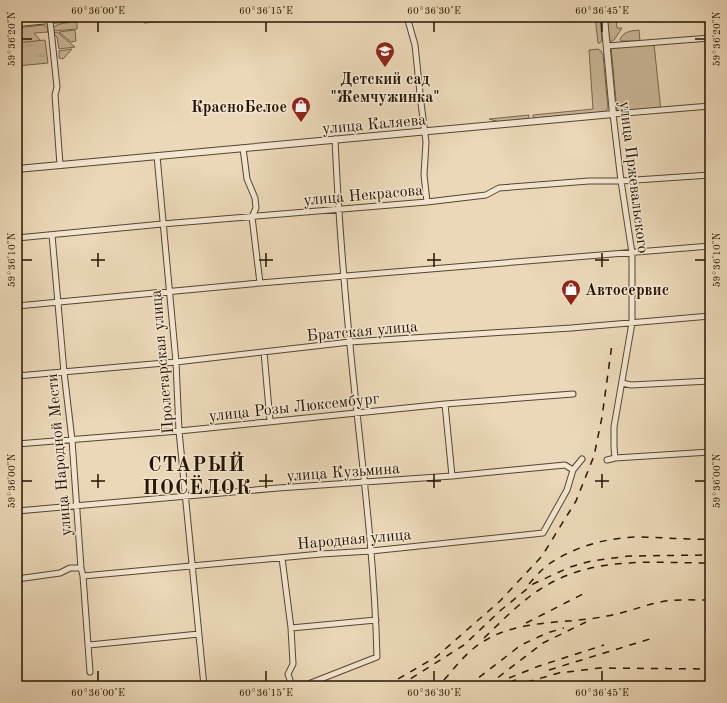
<svg xmlns="http://www.w3.org/2000/svg" width="727" height="703" viewBox="0 0 727 703" font-family="'Old Standard TT',serif">
<style>
.grass{fill:#cab799;stroke:#78664c}
.park{fill:url(#park-tufts);stroke:#78664c}
.lines{fill:none;stroke-linecap:round;stroke-linejoin:round}
.minor-casing{stroke:#57452e;stroke-width:7}
.tertiary-casing{stroke:#57452e;stroke-width:8}
.minor{stroke:#f2e6d1;stroke-width:5}
.tertiary{stroke:#f2e6d1;stroke-width:6}
.rail{stroke:#261400;stroke-width:1.5;stroke-dasharray:7 7;stroke-linecap:butt}
.ticks{fill:none;stroke:#261400;stroke-width:1.5}
.labels{text-anchor:middle;stroke-width:3;stroke-linejoin:round;paint-order:stroke}
.poi-label{font-size:16px;font-weight:bold;fill:#261400;stroke:#f2e6d1}
.street-label{font-size:16px;fill:#261400;stroke:#f2e6d1}
.district-label{font-size:20px;font-weight:bold;letter-spacing:1px;fill:#261400;stroke:#f2e6d1}
.neatline{fill:none;stroke:#261400;stroke-width:1.5}
.ticks-label{font-size:10px;text-anchor:middle;fill:#261400}
</style>
<defs>
<pattern id="park-tufts" width="24" height="20" patternUnits="userSpaceOnUse"><rect width="24" height="20" fill="#cab799"/><path d="M3 7l-1-3M5 7V3M7 7l1-3M15 17l-1-3M17 17v-4M19 17l1-3" fill="none" stroke="#ad9c82"/></pattern>
</defs>
<rect width="100%" height="100%" fill="#ebd8b8"/>
<filter id="stains"><feTurbulence type="fractalNoise" baseFrequency=".005" numOctaves="4"/><feColorMatrix values="0 0 0 0 .2 0 0 0 0 .09 0 0 0 0 .02 0 0 0 .5 -.17"/></filter>
<radialGradient id="worn" r=".72"><stop offset=".6" stop-color="#630" stop-opacity="0"/><stop offset="1" stop-color="#630" stop-opacity=".3"/></radialGradient>
<path class="grass" d="M147,17H175L177,20L144,23Z
M595,17H600L602,40L600,43H598Z
M607,17H616L617,28H622L614,40L610,42H609Z
M77,22V29L51,31C55,22 68,23 77,22Z
M43,25L47,27L48,32L34,33L41,41L17,43V28Z
M75,30L76,41L71,42L59,32Z
M639,30L640,41H621L620,39C625,31 630,31 639,30Z
M57,32L75,47L59,49L57,37L53,33Z
M654,44L661,111H617L611,47Z
M72,49L63,59L59,58V51Z
M598,49L601,51L603,55L608,108L605,112L535,118L533,117V115L593,109L589,50Z
M529,115L528,119L500,122L489,119Z"/>
<path class="park" d="M45,40L48,63L17,66V43Z"/>
<g class="lines">
<g class="minor-casing">
<path id="minor" d="M407,17L415,45L421,103L426,142L424,175L427,202
M50,20L57,87L55,95L60,165
M607,46L710,38
M243,148L247,179L255,198L256,208L252,217L260,283
M157,156L176,362L179,431L204,686
M52,235L64,372L72,440L81,568L83,576L90,672
M17,238L162,224L427,202L486,195L499,188L589,181H621L710,175
M17,306L260,283L710,246
M264,352L270,421
M17,376L176,362L350,342L571,328L710,316
M622,383L631,385L710,381
M445,404L452,476
M17,444L179,431L445,404L573,394
M615,458L614,447V427L632,323V253L621,181L613,114L710,106
M607,460L615,458L710,452
M17,511L278,488L452,476L565,465L573,470
M282,558L291,628L293,664L288,674L292,686
M83,576L321,554L371,551L543,533L567,490L573,470L582,459
M17,579L60,573L70,568H81
M291,628L376,620
M89,645L199,634
M303,686L377,657C375,576 366,495 357,413C347,322 339,231 335,139"/>
</g>
<g class="tertiary-casing">
<path id="tertiary" d="M17,23L83,17
M17,169L613,114L604,17"/>
</g>
<use href="#minor" class="minor"/>
<use href="#tertiary" class="tertiary"/>
<path class="rail" d="M529,584C535,577 541,570 549,564C574,547 605,538 636,537C661,537 685,540 710,539
M526,623L583,594
M484,638C502,621 519,603 539,590C592,555 650,563 710,563
M549,670L653,638
M509,678L539,666L604,645
M444,680C457,665 469,649 486,640C520,619 569,624 607,616C625,613 642,606 660,602C675,599 690,600 706,600
M386,686L436,657L500,601L542,556L576,501L594,456L602,417L612,344
M399,686L464,645L501,610L533,584L570,567L591,561L629,556L710,555
M468,686L521,645L547,633L564,628
M487,686L543,643L586,622
M496,686L519,679
M513,686L559,673L600,668L710,669"/>
</g>
<path class="ticks" d="M98,22V32M266,22V32M434,22V32M602,22V32M22,39H32M695,39H705M98,253V267M266,253V267M434,253V267M602,253V267M22,260H32M91,260H105M259,260H273M427,260H441M595,260H609M695,260H705M98,474V488M266,474V488M434,474V488M602,474V488M22,481H32M91,481H105M259,481H273M427,481H441M595,481H609M695,481H705M98,671V681M266,671V681M434,671V681M602,671V681"/>
<defs>
<g id="school-pin" transform="scale(1)"><path d="M0 17L-7.5 6A9.5 9.5 0 1 1 7.5 6Z" fill="#8f2418" stroke="#f2e6d1"/><path d="M0-5L7-2L0 1L-7-2ZM-4 1L0 2.5L4 1V4Q0 6-4 4Z" fill="#fff"/></g>
<g id="shop-pin" transform="scale(1)"><path d="M0 17L-7.5 6A9.5 9.5 0 1 1 7.5 6Z" fill="#8f2418" stroke="#f2e6d1"/><path d="M-5-2.5h2.3a2.7 3.5 0 0 1 5.4 0H5L5.5 6h-11ZM-1.5-2.5h3a1.5 2.3 0 0 0-3 0Z" fill="#fff"/></g>
</defs>
<g fill-rule="evenodd">
<use href="#school-pin" x="385" y="51"/>
<use href="#shop-pin" x="301" y="106"/>
<use href="#shop-pin" x="571" y="289"/>
</g>
<g class="labels">
<g class="poi-label">
<text x="385" y="84">Детский сад<tspan x="385" dy="18">"Жемчужинка"</tspan></text>
<text x="287" y="112" text-anchor="end">КрасноБелое</text>
<text x="585" y="295" text-anchor="start">Автосервис</text>
</g>
<g class="street-label">
<text transform="translate(374 123) rotate(-5)" y="6">улица Каляева</text>
<text transform="translate(635 177) rotate(83)" y="6">улица Пржевальского</text>
<text transform="translate(363 194) rotate(-5)" y="6">улица Некрасова</text>
<text transform="translate(362 330) rotate(-5)" y="6">Братская улица</text>
<text transform="translate(161 362) rotate(-95)" y="6">Пролетарская улица</text>
<text transform="translate(294 406) rotate(-6)" y="6">улица Розы Люксембург</text>
<text transform="translate(58 455) rotate(-95)" y="6">улица Народной Мести</text>
<text transform="translate(343 471) rotate(-4)" y="6">улица Кузьмина</text>
<text transform="translate(354 538) rotate(-5)" y="6">Народная улица</text>
</g>
<g class="district-label">
<text x="197" y="471">СТАРЫЙ<tspan x="197" dy="23">ПОСЁЛОК</tspan></text>
</g>
</g>
<rect width="727" height="703" fill="none" stroke="#ebd8b8" stroke-width="44"/>
<rect x="22" y="22" width="683" height="659" class="neatline"/>
<g class="ticks-label">
<text x="98" y="14">60°36'00"E</text>
<text x="266" y="14">60°36'15"E</text>
<text x="434" y="14">60°36'30"E</text>
<text x="602" y="14">60°36'45"E</text>
<text transform="translate(11 39) rotate(-90)" y="4">59°36'20"N</text>
<text transform="translate(716 39) rotate(-90)" y="4">59°36'20"N</text>
<text transform="translate(11 260) rotate(-90)" y="4">59°36'10"N</text>
<text transform="translate(716 260) rotate(-90)" y="4">59°36'10"N</text>
<text transform="translate(11 481) rotate(-90)" y="4">59°36'00"N</text>
<text transform="translate(716 481) rotate(-90)" y="4">59°36'00"N</text>
<text x="98" y="696">60°36'00"E</text>
<text x="266" y="696">60°36'15"E</text>
<text x="434" y="696">60°36'30"E</text>
<text x="602" y="696">60°36'45"E</text>
</g>
<rect width="100%" height="100%" filter="url(#stains)"/>
<rect width="100%" height="100%" fill="url(#worn)"/>
</svg>
